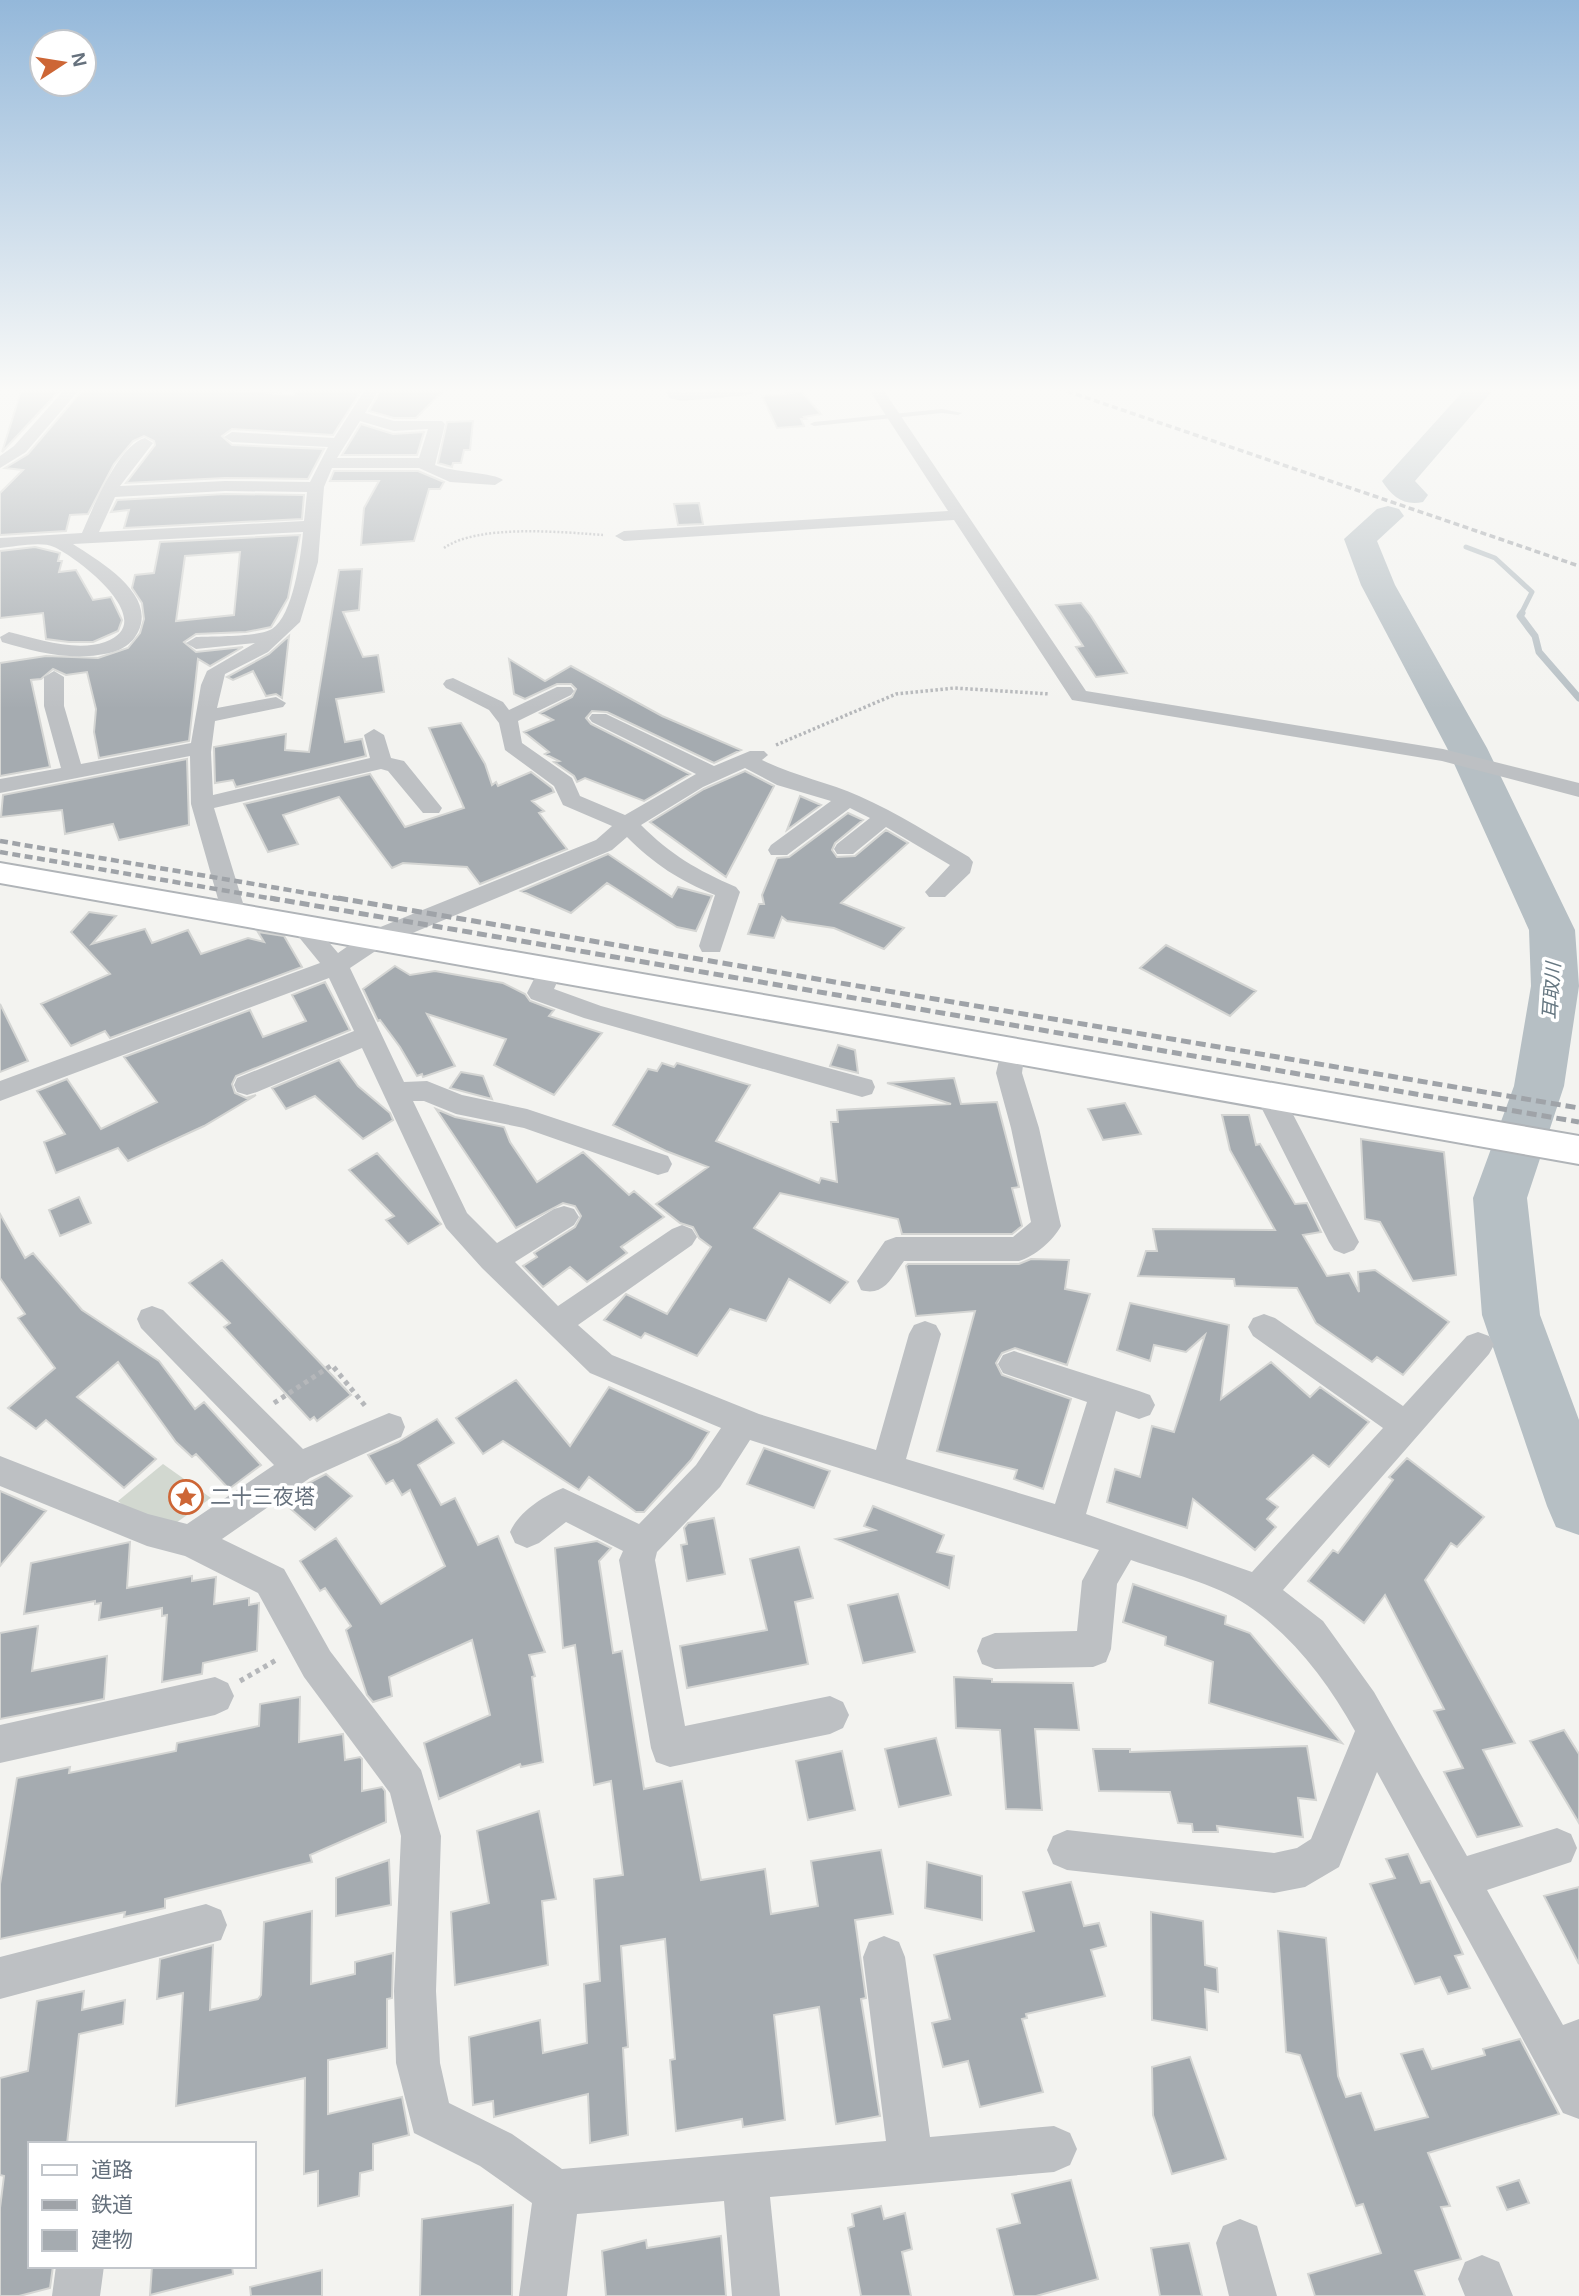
<svg xmlns="http://www.w3.org/2000/svg" width="1579" height="2296" viewBox="0 0 1579 2296" font-family="Arial,'Noto Sans JP',sans-serif">
<style>
.green{fill:#d2d8d0}
.lines{fill:none;stroke-linecap:round;stroke-linejoin:round}
.stream-far1{stroke:#b6bfc4;stroke-width:5}
.stream{stroke:#b6bfc4;stroke-width:7}
.river{fill:#b6bfc4;fill-rule:evenodd}
.building{fill:#a5abb0;stroke:#d4d5d3;stroke-width:2;fill-rule:evenodd}
.secondary-casing{stroke:#b0b4b8;stroke-width:4}
.path-far2{stroke:#b5b7ba;stroke-width:2.5;stroke-dasharray:2 2;stroke-linecap:butt}
.path-far1{stroke:#b5b7ba;stroke-width:3.5;stroke-dasharray:2.5 2.5;stroke-linecap:butt}
.path{stroke:#b5b7ba;stroke-width:5;stroke-dasharray:4.5 4.5;stroke-linecap:butt}
.lane{fill:#bdc0c3;fill-rule:evenodd}
.street{fill:#bdc0c3;fill-rule:evenodd}
.secondary{fill:#fff;fill-rule:evenodd}
.rail-far2{stroke:#9fa3a8;stroke-width:3.5;stroke-dasharray:6 3.5;stroke-linecap:butt}
.rail-far1{stroke:#9fa3a8;stroke-width:4.5;stroke-dasharray:8 4.5;stroke-linecap:butt}
.rail{stroke:#9fa3a8;stroke-width:5;stroke-dasharray:10 5;stroke-linecap:butt}
.labels{text-anchor:middle;stroke-width:7;stroke-linejoin:round;paint-order:stroke}
.water-label{font-size:19px;font-style:italic;fill:#677882;stroke:#fff}
.near-poi-label{font-size:21px;fill:#66717d;stroke:#fff;text-anchor:start}
</style>
<rect width="100%" height="100%" fill="#f3f3f0"/>
<path class="green" d="M163,1464L211,1498L173,1525L139,1518L118,1501Z"/>
<g class="lines">
<path class="stream-far1" d="M1466,547L1495,558L1532,592L1521,614"/>
<path class="stream" d="M1522,613L1520,616L1535,636L1539,652L1579,698"/>
<path class="river" d="M1466,388H1495L1415,481L1428,495L1423,502C1404,506 1392,497 1382,481Z
M1388,506L1399,509L1404,516L1377,541L1395,585L1487,748L1575,930L1579,986L1564,1086L1527,1198L1540,1315L1579,1420V1535L1556,1527L1547,1506L1482,1315L1473,1198L1514,1086L1531,986L1529,930L1447,748L1361,585L1344,539L1377,509Z"/>
</g>
<path class="building" d="M22,388H62L2,452Z
M84,388H206L293,395L300,388H363L333,435L232,429L222,436L232,445L324,449L308,479L225,478L126,483L155,445L154,441L144,436L133,441L114,464L88,514L70,515L66,531L0,535V493L23,470L5,468L28,454Z
M382,388H407L444,390L416,418H394L369,411Z
M802,392L821,414L804,417L806,419H801L804,426L777,428L762,396Z
M473,421L470,450H464L461,463H453L452,467L438,463L447,422Z
M361,424L393,434L424,432L417,455H342Z
M334,471H418L444,482L440,489H429L414,541L361,545L364,508L379,481H330Z
M225,494L304,495L302,519L124,528L129,510L111,512L117,500Z
M699,503L703,524L678,525L674,504Z
M300,535L288,598L271,627L246,632L196,634L184,642L196,652L243,647L210,666L198,659L189,741L99,758L94,732L96,709L87,672L66,675L53,669L41,679L31,680L50,767L0,776V663L46,656L98,658L128,648L140,633L144,619L142,603L132,588L135,575L154,573L160,542ZM240,552L234,615L176,621L185,556Z
M35,547L60,553L58,561H62L59,572L76,570L93,600L111,597L122,620L118,631L93,642H69L46,639L43,613L0,618V551Z
M362,569L359,610L343,612L363,657L378,655L384,692L336,699L345,742L362,739L366,756L236,787L233,780L215,783L214,747L286,734L285,750L309,752L339,570Z
M1081,603L1091,616L1127,673L1096,677L1076,647L1083,646L1056,605Z
M289,636L282,698L276,694L266,696L253,671L233,680L227,677L269,654Z
M509,659L545,681L571,666L662,716L741,750L714,763L607,712L592,711L586,718L591,724L690,774L644,801L585,778L577,782L574,776L554,762L559,761L545,754L549,752L524,732L553,720L540,713L572,697L576,689L571,684H557L525,699L514,694Z
M461,723L485,764L492,785L496,782L498,786L531,772L552,788L554,792L532,801L544,811L539,813L567,849L480,884L467,867L403,863L392,868L339,797L283,815L298,844L268,852L244,804L370,774L405,827L464,808L429,728Z
M187,759L189,825L119,840L113,824L65,834L62,810L1,817L3,795Z
M745,771L774,786L726,877L650,822L704,789Z
M800,796L821,805L787,830Z
M848,813L863,820L835,843L832,850L837,857L855,856L886,830L908,843L841,903L904,928L884,949L834,928L787,921L782,917L774,938L748,934L759,904H764L762,895L777,858L789,857Z
M608,854L672,897L678,887L712,896L696,931L677,927L607,883L571,913L521,891Z
M89,912L116,916L92,944L145,929L152,943L188,930L201,954L248,938L264,942L258,932L284,936L302,967L110,1038L105,1031L71,1046L41,1004L110,974L71,932Z
M1166,945L1256,991L1230,1016L1140,968Z
M395,966L410,975L435,971L503,983L525,994L530,1001L554,1010L549,1016L602,1033L554,1095L494,1065L506,1039L427,1014L455,1066L423,1077L422,1074L417,1076L400,1047L380,1020L378,1021L363,989Z
M325,982L350,1030L236,1076L232,1084L235,1093L246,1098L256,1095L204,1126L128,1161L118,1148L56,1173L44,1142L65,1134L37,1091L67,1079L101,1129L157,1102L124,1057L250,1010L263,1037L306,1021L292,995Z
M0,1004L28,1061L0,1072Z
M838,1045L855,1050L858,1073L830,1066Z
M339,1060L358,1086L390,1113L393,1120L363,1139L315,1096L286,1109L272,1088Z
M662,1063L674,1067L677,1063L750,1085L716,1141L819,1183L821,1178L837,1182L831,1122H838L837,1110L951,1104L887,1083L954,1078L961,1104L997,1102L1019,1187L1012,1188L1022,1226L1012,1234H902L898,1219L780,1193L754,1228L848,1282L830,1303L789,1279L766,1321L730,1309L697,1356L645,1333L641,1338L604,1320L626,1294L667,1314L711,1247L699,1238L693,1227L680,1223L656,1204L708,1167L666,1151L613,1125L648,1069L657,1071Z
M461,1072L483,1076L492,1099L450,1088Z
M1125,1103L1141,1134L1103,1140L1088,1109Z
M436,1109L455,1117L504,1127L510,1142L537,1182L583,1152L629,1195L634,1191L664,1217L621,1247L627,1253L587,1282L570,1267L543,1287L523,1266L537,1257L534,1253L575,1227L581,1216L575,1206L563,1203L516,1228Z
M1222,1115H1249L1256,1145L1260,1144L1295,1204L1307,1203L1321,1232L1303,1235L1327,1276L1349,1273L1359,1292L1358,1272L1375,1270L1449,1322L1403,1375L1377,1357L1372,1362L1316,1323L1297,1288L1235,1286L1234,1279L1138,1276L1146,1251H1157L1153,1229L1275,1230L1230,1150Z
M1361,1139L1444,1152L1456,1275L1413,1281L1380,1222L1365,1219Z
M377,1153L441,1224L408,1244L386,1220L394,1216L349,1170Z
M79,1197L91,1223L60,1236L49,1210Z
M0,1214L25,1258L33,1253L82,1310L159,1361L195,1409L204,1402L261,1465L229,1489L196,1454L192,1457L176,1442L118,1362L77,1397L156,1459L124,1488L46,1420L36,1429L8,1408L55,1368L18,1318L25,1314L0,1278Z
M1031,1259L1069,1260L1065,1289L1090,1294L1067,1365L1015,1348L1002,1353L996,1363L1002,1375L1071,1399L1043,1489L1014,1479L1017,1470L937,1451L975,1311L916,1316L906,1266L908,1264H1019Z
M222,1260L351,1395L317,1421L314,1417L310,1420L224,1327L230,1323L189,1283Z
M1130,1303L1229,1325L1221,1399L1271,1362L1310,1397L1320,1387L1369,1422L1329,1467L1313,1455L1267,1499L1278,1507L1267,1519L1276,1527L1255,1550L1193,1499L1187,1528L1107,1502L1115,1469L1140,1477L1152,1426L1174,1432L1205,1335L1186,1352L1154,1345L1150,1361L1117,1350Z
M516,1380L570,1446L609,1387L709,1432L691,1460L644,1512H636L589,1477L579,1490L503,1441L483,1454L456,1418Z
M437,1419L454,1443L418,1465L441,1505L455,1498L478,1545L498,1536L545,1652L529,1655L535,1676L532,1677L543,1762L521,1767L520,1764L439,1799L424,1743L490,1715L472,1640L389,1677L392,1696L373,1702L367,1695L346,1630L351,1626L325,1588L320,1591L300,1561L336,1538L381,1604L445,1566L410,1490L402,1495L393,1480L386,1484L368,1455L398,1442Z
M764,1448L830,1471L814,1508L747,1484Z
M1407,1458L1484,1517L1457,1547L1451,1543L1425,1580L1515,1743L1483,1750L1522,1826L1477,1837L1444,1772L1463,1768L1434,1711L1444,1709L1385,1595L1364,1623L1308,1581L1333,1550L1338,1553L1393,1480L1389,1477Z
M326,1474L352,1496L315,1530L284,1503L303,1486Z
M0,1491L46,1511L0,1566Z
M873,1506L944,1535L937,1552L954,1556L949,1588L836,1539L875,1530L864,1526Z
M714,1518L725,1574L687,1581L681,1545L687,1544L684,1528L688,1523Z
M597,1541L611,1548L599,1561L613,1653L622,1651L644,1789L682,1781L701,1880L765,1869L771,1914L818,1906L811,1861L881,1850L893,1914L855,1920L866,1998L861,1999L880,2116L836,2124L819,2007L774,2015L785,2120L743,2127L742,2119L676,2131L670,2060L675,2059L665,1939L621,1946L628,2047L623,2048L628,2135L590,2143L588,2094L494,2117L493,2101L473,2105L469,2037L540,2020L543,2053L587,2043L584,1984L600,1981L594,1879L623,1875L611,1781L594,1785L575,1645L563,1648L555,1548Z
M130,1542L127,1588L192,1576V1581L216,1577L214,1604L249,1598V1605L259,1603L257,1651L203,1663L202,1674L162,1682L167,1615L162,1616V1608L99,1620L101,1603L95,1604V1601L24,1614L31,1563Z
M799,1547L813,1598L795,1602L808,1664L687,1688L680,1646L767,1630L750,1559Z
M1133,1584L1226,1616L1225,1624L1250,1633L1342,1743L1209,1703L1213,1662L1165,1645L1166,1637L1123,1622Z
M898,1594L915,1652L863,1663L848,1605Z
M38,1626L32,1671L107,1656L104,1699L0,1719V1633Z
M954,1677L992,1679V1682L1073,1683L1079,1730L1035,1729L1042,1810L1006,1809L1000,1730L956,1728Z
M300,1697L299,1742L343,1734L345,1760L360,1757L362,1759V1791L382,1787L385,1791L386,1822L310,1855L312,1862L165,1899V1908L124,1917L125,1912L0,1939V1884L17,1778L70,1767L69,1773L176,1751L177,1743L259,1726L260,1704Z
M1564,1730L1579,1754V1823L1530,1741Z
M936,1738L951,1795L899,1807L885,1749Z
M1307,1746L1316,1800L1298,1798L1303,1837L1217,1826L1218,1832H1193L1192,1824L1178,1823L1170,1792L1099,1791L1093,1749H1130V1752Z
M842,1751L855,1810L808,1820L796,1761Z
M539,1811L556,1899L542,1901L548,1965L455,1985L451,1912L489,1903L477,1831Z
M1408,1854L1421,1883L1430,1881L1463,1954L1455,1956L1470,1988L1448,1994L1440,1977L1415,1984L1370,1884L1395,1878L1386,1859Z
M389,1860L391,1905L336,1916V1878Z
M927,1862L982,1876V1920L925,1908Z
M1071,1882L1084,1926L1099,1923L1106,1946L1091,1950L1105,1996L1026,2014L1027,2018L1022,2019L1043,2092L980,2107L968,2061L943,2067L932,2023L950,2019L934,1955L1034,1931L1023,1892Z
M1579,1887V1964L1544,1896Z
M312,1911L311,1984L355,1974V1962L393,1953L392,1998L387,1999V2048L328,2060V2114L402,2097L409,2135L373,2144V2170L360,2173L359,2196L318,2206V2171L304,2174L305,2078L176,2106L183,1993L157,1999L160,1959L213,1945L210,2010L258,1999L261,1995L264,1922Z
M1151,1912L1203,1921L1205,1965L1217,1968L1218,1992L1205,1989L1207,2030L1152,2020Z
M1278,1931L1326,1938L1338,2076L1346,2097L1361,2093L1375,2130L1428,2117L1401,2054L1423,2049L1432,2069L1485,2055L1483,2049L1520,2039L1559,2114L1428,2153L1450,2206L1441,2207L1461,2259L1415,2271L1425,2296H1315L1308,2274L1381,2253L1363,2204L1356,2206L1300,2055L1286,2052Z
M84,1991L82,2010L125,2000L123,2024L79,2034L67,2144H30V2266H53L50,2288L19,2296H0V2208L4,2176L0,2175V2078L28,2071L37,2001Z
M1190,2057L1226,2159L1172,2174L1153,2115L1152,2067Z
M1071,2180L1098,2279L1036,2296H1014L997,2229L1020,2223L1012,2194Z
M1519,2180L1529,2203L1507,2210L1497,2187Z
M513,2205L512,2296H420L422,2219Z
M881,2206L884,2219L905,2213L912,2249L902,2252L911,2296H861L848,2228L854,2226L852,2214Z
M721,2236L726,2296H606L602,2251L646,2240L647,2248Z
M1189,2243L1202,2296H1160L1151,2248Z
M152,2266H232L233,2274L150,2295Z
M322,2270V2296H251L250,2287Z"/>
<g class="lines">
<g class="secondary-casing">
<path id="secondary" d="M0,863L1579,1136V1164L0,883Z"/>
</g>
<path class="path-far2" d="M444,548C478,524 562,532 603,535"/>
<path class="path-far1" d="M776,745L896,694L954,688L1050,694"/>
<path class="path" d="M274,1403L332,1365L366,1407
M240,1681L278,1659"/>
<path class="lane" d="M942,409L962,413L958,415L942,413L814,426L810,424L814,422Z"/>
<path class="street" d="M66,388H81L26,452L0,468V456L14,446Z
M366,388H380L365,413L394,421H442L445,424L435,465C451,472 496,473 503,480L495,485L450,482L419,468H332L324,487L318,562L300,622L268,652L225,674L217,708L276,697L286,703L283,707L215,721L211,752L213,795L370,758L364,735L374,729L384,735L391,758L404,761L442,808L439,813H423L388,771L381,769L214,808L246,913L242,918H226L222,913L191,804L190,756L0,793V779L61,768L44,706V677L54,671L64,677V706L81,764L191,743L201,685L207,671L255,643L196,649L186,643L196,637C213,636 259,637 272,629C293,616 301,556 303,532L73,544C99,561 157,594 138,632C130,648 115,653 98,655C67,660 32,651 2,642L0,637L9,632C37,639 76,652 105,642C162,622 77,557 54,547C41,541 14,547 0,548V538L82,533C92,510 118,445 145,438L153,443L120,486L225,481L310,482L328,447L232,442L224,437L232,432L334,438ZM360,421L394,431L428,429L419,458H337ZM225,491L307,492L304,521L99,532L115,497Z
M665,388H679L682,393L754,388L756,391L749,395L682,401L669,398Z
M868,388H882L1086,691L1443,749L1579,783V797L1442,761L1072,700L954,520L624,541L615,536L624,531L948,511Z
M453,678L503,702L509,710L557,687H571L574,691L571,695L518,721L522,743L572,778L580,796L625,815L696,774L592,722L589,718L592,714H606L714,766L750,751H764L768,755L762,760C794,776 828,782 859,796C898,813 933,836 969,857L973,862L970,873L945,897H929L925,892L950,865L886,827L853,854H837L834,849L837,844L870,818L850,808L787,855H771L768,850L771,845L831,801L777,785L745,768L703,787L641,825C671,855 697,870 736,887L740,892L720,952H702L699,946L715,895C680,881 654,864 627,837L612,850L386,944L350,968L404,1082L427,1081L462,1095L527,1109L668,1156L672,1164L668,1172L658,1175L524,1128L456,1114L424,1101H413L467,1213L497,1243L554,1209L564,1206L574,1209L579,1217L574,1225L515,1262L558,1306L672,1229L682,1225L692,1229L697,1237L692,1245L578,1325L612,1355L759,1414L876,1450L909,1334L914,1325L925,1321L936,1325L941,1334L906,1459L1055,1504L1087,1402L1003,1373L998,1364L1003,1355L1014,1351L1139,1391L1150,1395L1155,1405L1150,1415L1139,1419L1116,1411L1086,1514L1252,1572L1383,1428L1253,1336L1248,1327L1253,1318L1264,1314L1275,1318L1403,1406L1467,1336L1478,1332L1489,1336L1494,1345L1489,1354L1283,1590L1323,1621L1374,1692L1467,1856L1557,1828L1571,1834L1577,1848L1571,1862L1487,1890L1563,2025L1579,2019V2119L1563,2113L1377,1772L1339,1867L1305,1887L1274,1893L1067,1870L1053,1864L1047,1850L1053,1836L1067,1830L1274,1853L1297,1848L1311,1839L1355,1731C1328,1682 1293,1636 1247,1605C1214,1583 1168,1573 1131,1560L1117,1584L1111,1649L1106,1662L1093,1667L995,1669L982,1664L977,1651L982,1638L995,1633L1077,1631L1082,1581L1099,1550L750,1440L720,1487L657,1552L655,1560L685,1726L830,1696L843,1702L849,1715L843,1728L830,1734L670,1767L656,1762L651,1748L619,1560L623,1551L566,1522L539,1543L527,1548L515,1543L510,1532C518,1513 543,1496 563,1488L639,1524L696,1465L721,1428L590,1373L482,1268L446,1228L362,1048L257,1092L247,1095L237,1092L234,1085L237,1078L354,1031L329,978L0,1101V1081L320,963L289,925L292,920H310L338,953L368,932L596,840L612,826L563,805L554,786L505,750L499,723L489,710L446,688L443,684L446,680Z
M551,961L560,963L563,969L554,989L601,1006L872,1080L875,1087L872,1094L862,1097L584,1018L531,999L527,993L542,963Z
M1012,1041L1021,1044L1025,1050L1022,1073L1039,1128L1061,1226C1053,1241 1035,1256 1019,1261H904C892,1277 884,1297 861,1290L857,1281L885,1241L896,1237H1013L1031,1222L1011,1128L996,1073L1003,1044Z
M1269,1085L1279,1088L1283,1095L1359,1242L1354,1250L1344,1254L1334,1250L1329,1242L1255,1095L1259,1088Z
M152,1306L163,1310L303,1449L389,1413L401,1417L405,1427L401,1437L310,1478L222,1539L284,1569L330,1651L421,1770L441,1836L436,1991L440,2063L449,2103L512,2134L562,2169L886,2141L863,1957L869,1942L884,1936L899,1942L905,1957L930,2137L1054,2126L1070,2133L1077,2149L1070,2165L1054,2172L770,2197L780,2296H732L724,2201L577,2214L567,2296H519L532,2203L480,2166L414,2133L396,2063L394,1991L401,1836L390,1793L304,1677L258,1593L185,1556L147,1546L0,1486V1456L148,1514L187,1524L274,1465L141,1328L137,1319L141,1310Z
M215,1677L228,1683L234,1696L228,1709L215,1715L0,1763V1725Z
M206,1904L221,1910L227,1925L221,1940L0,1999V1957Z
M1240,2219L1257,2226L1277,2296H1229L1216,2243L1223,2226Z
M1482,2255L1499,2262L1513,2296H1465L1458,2279L1465,2262Z
M56,2266H104L100,2296H52Z"/>
<use href="#secondary" class="secondary"/>
<path class="rail-far2" d="M1058,388L1579,566"/>
<path class="rail-far1" d="M0,841L348,900
M0,852L280,900"/>
<path class="rail" d="M270,898L1579,1122
M338,898L1579,1108"/>
</g>
<linearGradient id="sky" x2="0" y2="1"><stop stop-color="#94b8da"/><stop offset="0.55" stop-color="#fafaf8"/><stop offset="1" stop-color="#fafaf8" stop-opacity="0"/></linearGradient>
<rect width="1579" height="709" fill="url(#sky)"/>
<defs>
<g id="sight-ring" transform="scale(1.75)"><circle r="9.5" fill="#fff" stroke="#cd6636" stroke-width="1.5"/><path d="M0-6L1.8-2.2L6-1.7L2.9 1.2L3.7 5.4L0 3.3L-3.7 5.4L-2.9 1.2L-6-1.7L-1.8-2.2Z" fill="#cd6636"/></g>
</defs>
<g fill-rule="evenodd">
<use href="#sight-ring" x="186" y="1497"/>
</g>
<g class="labels">
<g class="water-label">
<text transform="translate(1551 991) rotate(-86)" y="7">耳取川</text>
</g>
<g class="near-poi-label">
<text x="210" y="1504">二十三夜塔</text>
</g>
</g>
<rect x="28" y="2142" width="228" height="126" fill="#ffffff" stroke="#c2c6cb" stroke-width="2"/>
<rect x="42" y="2165" width="35" height="10" fill="#ffffff" stroke="#c2c6cb" stroke-width="2"/>
<text x="91" y="2177" font-size="21" fill="#66717d">道路</text>
<rect x="42" y="2200" width="35" height="10" fill="#9fa3a8" stroke="#c2c6cb" stroke-width="2"/>
<text x="91" y="2212" font-size="21" fill="#66717d">鉄道</text>
<rect x="42" y="2230" width="35" height="21" fill="#a5abb0" stroke="#c2c6cb" stroke-width="2"/>
<text x="91" y="2247" font-size="21" fill="#66717d">建物</text>
<g transform="translate(63 63) rotate(78)"><circle r="33" fill="#ffffff" stroke="#c2c6cb" stroke-width="2"/>
<path d="M0-5L12 26L0 18L-12 26Z" fill="#cd6636"/>
<text y="-10" font-size="19" font-weight="bold" text-anchor="middle" fill="#66717d">N</text>
</g>
</svg>
